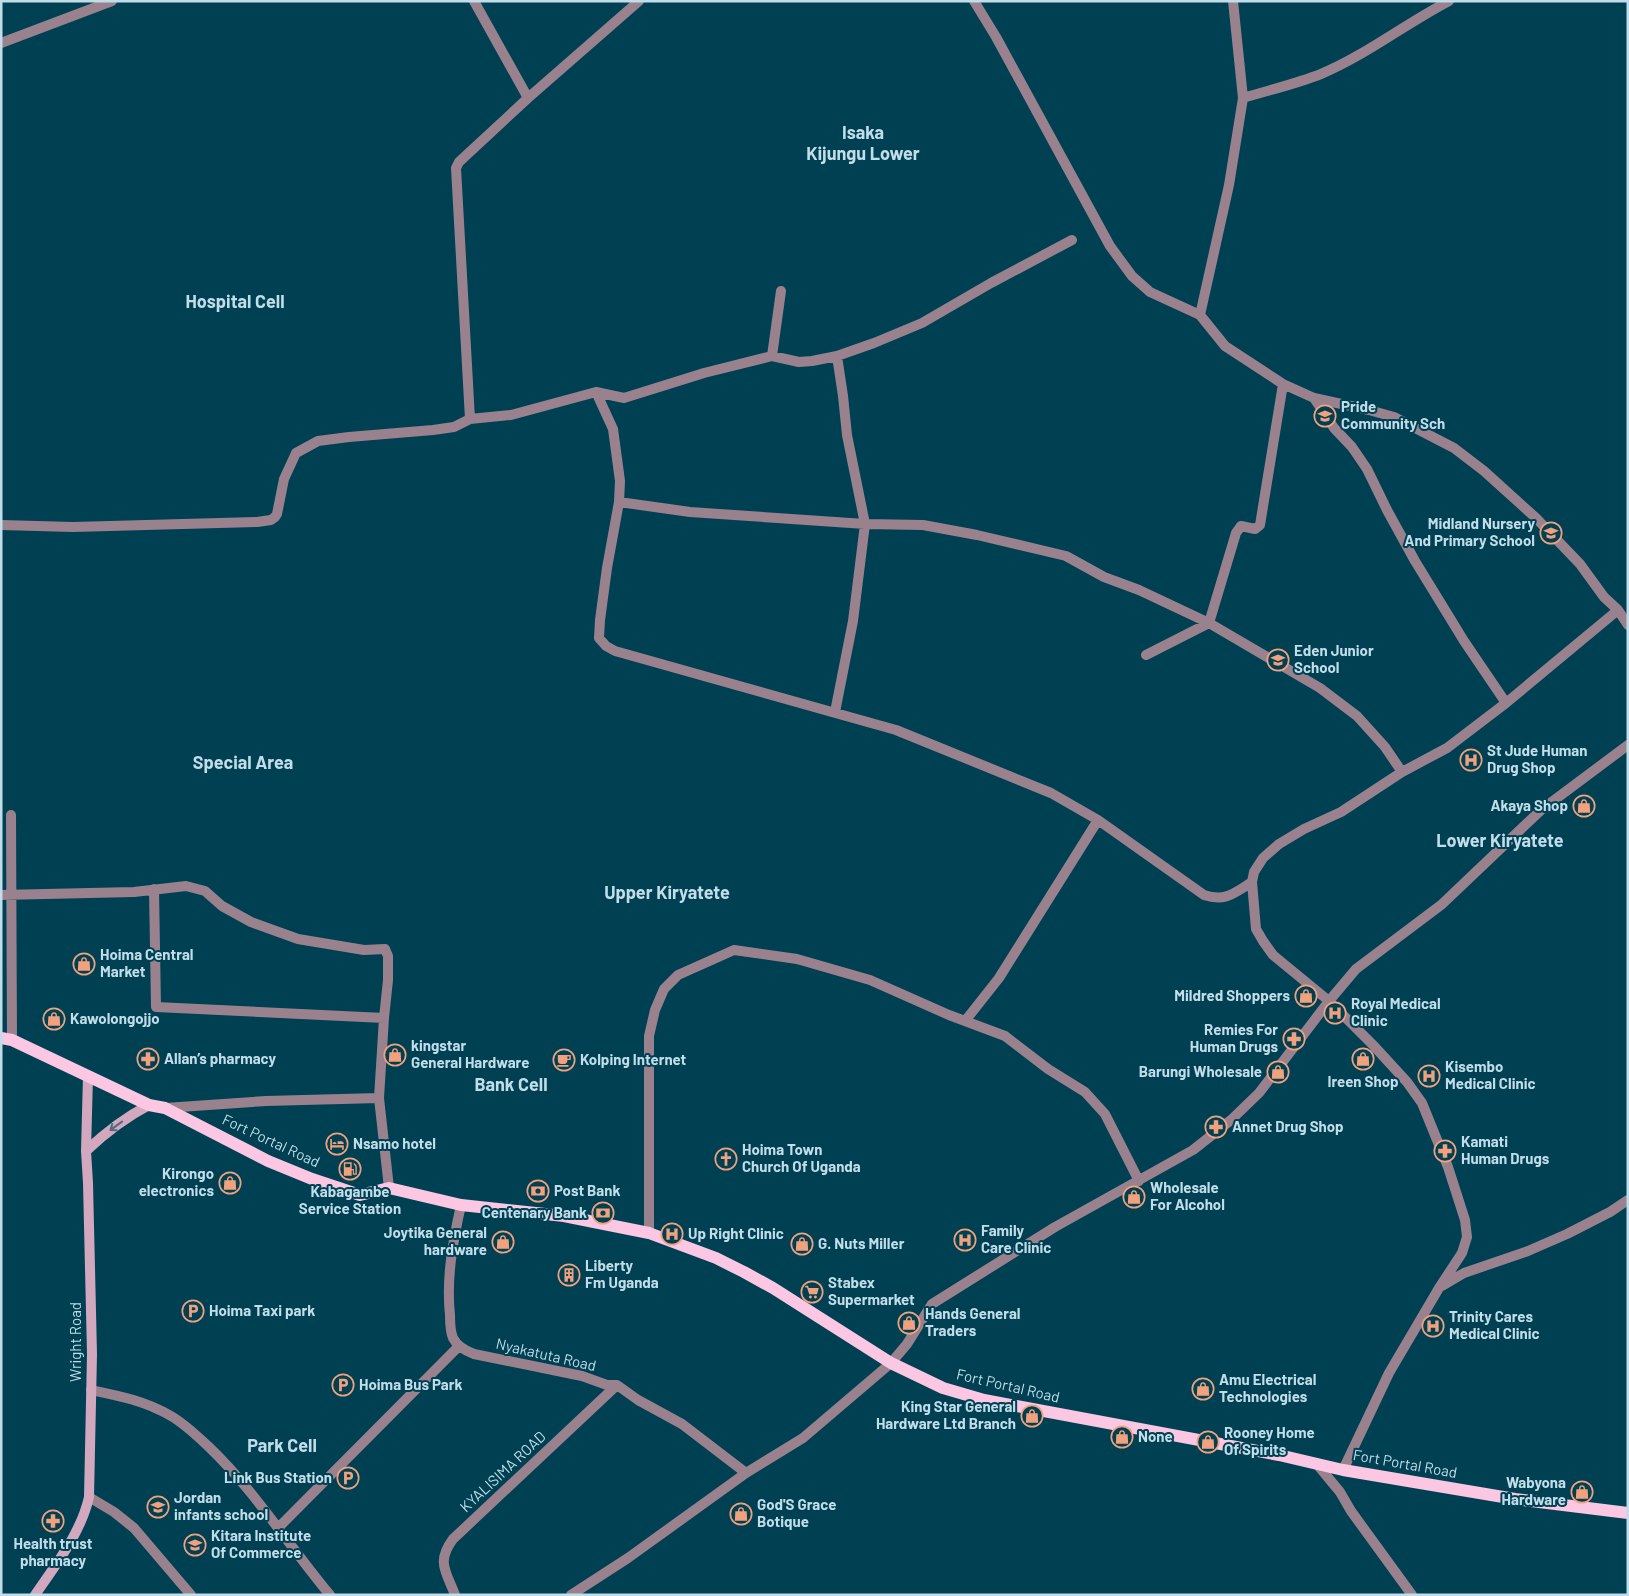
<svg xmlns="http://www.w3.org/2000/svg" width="1629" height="1596" viewBox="0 0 1629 1596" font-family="Barlow,sans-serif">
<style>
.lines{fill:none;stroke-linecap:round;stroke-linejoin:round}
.street{stroke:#9a818e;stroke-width:10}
.secondary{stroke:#d1a8be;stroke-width:10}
.primary{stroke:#fbc7e3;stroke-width:12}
.oneway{stroke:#546a7e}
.labels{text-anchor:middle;stroke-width:4;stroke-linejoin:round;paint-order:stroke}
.poi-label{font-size:15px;font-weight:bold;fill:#c1dde9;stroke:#004053;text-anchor:start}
.street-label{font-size:15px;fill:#c1dde9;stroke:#004053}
.quarter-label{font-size:18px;font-weight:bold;fill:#c1dde9;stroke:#004053}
</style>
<rect width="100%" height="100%" fill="#004053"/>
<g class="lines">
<path class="street" d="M474,1L528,98
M974,1L996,37L1110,246L1132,276L1150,292L1200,315L1225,346L1283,384L1314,398L1369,410L1394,417L1454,448L1484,471L1536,518L1580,564L1604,597L1618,610L1628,625
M1,43L112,1
M1243,98C1269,90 1296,84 1321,74C1366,55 1405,24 1449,1
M1200,315L1229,185L1243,98L1233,1
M772,356L781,291
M596,392L613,429L620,481L619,502L607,568L600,620L599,638L606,646L615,651L896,730L1051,793L1098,820L1204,895C1226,902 1234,893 1252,882
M1314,398L1334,428L1352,447L1367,469L1387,510L1415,561L1464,641L1506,703
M470,419L456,168L459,162L528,98L639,1
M619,502L690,512L865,524L923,525L977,535L1066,556L1104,577L1139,590L1209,623L1320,688L1357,716L1385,747L1402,772
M1,525L73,527L257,522L271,520L275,517L277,514L284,479L296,453L318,441L349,437L433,430L454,427L470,419L511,415L596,392L624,398L704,373L772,356L799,362L812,361L837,356L874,343L922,323L991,283L1072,240
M1146,655L1209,623L1236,533L1241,526L1255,529L1260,525L1283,384
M835,712L853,621L865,524L847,435L843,396L837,356
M11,815L12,1040
M154,889L156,1007L384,1018
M1,895L134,892L186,886L205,891L222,906L251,922L298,939L364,950L385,949L388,956V980L384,1018L379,1098L389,1188
M965,1021L999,978L1098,820
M165,1108L266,1101L379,1098
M461,1205C453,1241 446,1278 450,1315C450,1322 450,1331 453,1338C457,1346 466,1351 474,1354L582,1376L607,1385H617L638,1400L682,1424L746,1473
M649,1233V1036L655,1010L664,989L678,975L734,950L797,959L870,980L949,1015L1005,1036L1048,1069L1085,1092L1105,1114L1139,1181
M1442,1286L1464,1273L1528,1251L1567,1234L1610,1212L1628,1200
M91,1390C120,1396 145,1401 171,1416C185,1424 197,1436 209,1447C255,1491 289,1546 330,1595
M1316,1463L1340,1492L1351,1511L1412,1595
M1343,1470L1389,1373L1439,1288L1462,1253L1467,1237L1465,1220L1448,1167L1422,1103L1407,1082L1373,1045L1329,1001L1273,955L1263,941L1256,929L1252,882L1254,872L1263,858L1279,844L1304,829L1341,812L1402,772L1447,748L1506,703L1618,610
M89,1497L114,1512L134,1528L191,1595
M278,1528L459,1346
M455,1595C446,1571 436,1562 453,1539L617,1385
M571,1595L628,1558L746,1473L803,1438L891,1363L907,1344L932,1304L1055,1227L1193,1150L1231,1120L1259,1093L1329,1001L1356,969L1441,905L1541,810L1628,745"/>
<path class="secondary" d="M86,1151C105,1133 126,1117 149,1105
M35,1595C56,1564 81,1533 89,1497L92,1354L88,1183L86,1151L88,1076"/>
<path class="primary" d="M1,1038L12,1040L149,1105L165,1108L268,1161L312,1179L360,1195L389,1188L461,1205L564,1216L649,1233L716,1258L744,1272L773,1288L891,1363L943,1388L984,1400L1279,1455L1343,1470L1515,1499L1628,1513"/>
</g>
<defs><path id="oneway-shaft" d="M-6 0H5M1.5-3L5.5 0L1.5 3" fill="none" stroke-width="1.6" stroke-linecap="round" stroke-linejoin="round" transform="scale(1.25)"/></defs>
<use class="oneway" href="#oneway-shaft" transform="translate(116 1126) rotate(144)"/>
<defs>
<g id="school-ring" transform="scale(1.125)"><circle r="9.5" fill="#004053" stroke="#f1a17d" stroke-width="1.5"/><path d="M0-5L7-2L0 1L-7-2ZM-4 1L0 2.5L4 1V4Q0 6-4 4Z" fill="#f1a17d"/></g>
<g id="hospital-ring" transform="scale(1.125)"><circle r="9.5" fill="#004053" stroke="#f1a17d" stroke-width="1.5"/><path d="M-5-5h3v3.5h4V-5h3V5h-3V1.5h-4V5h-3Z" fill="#f1a17d"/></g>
<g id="shop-ring" transform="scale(1.125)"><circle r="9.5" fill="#004053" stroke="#f1a17d" stroke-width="1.5"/><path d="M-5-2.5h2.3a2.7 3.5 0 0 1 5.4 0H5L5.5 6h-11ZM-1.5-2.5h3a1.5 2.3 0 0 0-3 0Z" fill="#f1a17d"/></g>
<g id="pharmacy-ring" transform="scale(1.125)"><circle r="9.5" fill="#004053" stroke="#f1a17d" stroke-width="1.5"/><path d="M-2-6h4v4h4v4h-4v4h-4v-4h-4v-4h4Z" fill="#f1a17d"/></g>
<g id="cafe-ring" transform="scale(1.125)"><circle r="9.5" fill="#004053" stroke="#f1a17d" stroke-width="1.5"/><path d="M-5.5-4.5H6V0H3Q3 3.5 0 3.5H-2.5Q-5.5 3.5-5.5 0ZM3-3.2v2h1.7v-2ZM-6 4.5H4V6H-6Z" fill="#f1a17d"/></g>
<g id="hotel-ring" transform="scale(1.125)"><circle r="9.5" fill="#004053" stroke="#f1a17d" stroke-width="1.5"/><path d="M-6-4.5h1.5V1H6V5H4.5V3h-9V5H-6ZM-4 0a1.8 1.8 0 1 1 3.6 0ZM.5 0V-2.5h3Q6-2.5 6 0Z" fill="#f1a17d"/></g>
<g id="church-ring" transform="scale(1.125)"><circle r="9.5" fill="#004053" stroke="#f1a17d" stroke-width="1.5"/><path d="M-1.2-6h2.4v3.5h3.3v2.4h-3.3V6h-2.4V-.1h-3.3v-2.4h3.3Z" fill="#f1a17d"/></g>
<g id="fuel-ring" transform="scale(1.125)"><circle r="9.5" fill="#004053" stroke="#f1a17d" stroke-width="1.5"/><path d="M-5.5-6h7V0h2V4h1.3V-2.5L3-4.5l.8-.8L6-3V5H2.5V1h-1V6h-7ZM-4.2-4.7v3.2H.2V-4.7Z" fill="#f1a17d"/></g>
<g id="bank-ring" transform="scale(1.125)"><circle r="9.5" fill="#004053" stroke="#f1a17d" stroke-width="1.5"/><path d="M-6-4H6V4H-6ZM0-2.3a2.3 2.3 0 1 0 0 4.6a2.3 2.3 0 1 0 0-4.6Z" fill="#f1a17d"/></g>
<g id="building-ring" transform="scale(1.125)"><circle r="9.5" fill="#004053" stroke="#f1a17d" stroke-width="1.5"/><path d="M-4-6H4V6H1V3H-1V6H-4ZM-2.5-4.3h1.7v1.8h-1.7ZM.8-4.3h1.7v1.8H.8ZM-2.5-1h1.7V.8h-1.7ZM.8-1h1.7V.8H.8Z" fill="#f1a17d"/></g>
<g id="supermarket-ring" transform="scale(1.125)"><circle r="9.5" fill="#004053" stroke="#f1a17d" stroke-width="1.5"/><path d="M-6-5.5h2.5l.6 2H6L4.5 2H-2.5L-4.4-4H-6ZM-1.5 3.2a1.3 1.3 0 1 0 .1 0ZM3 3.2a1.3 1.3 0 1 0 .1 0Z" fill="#f1a17d"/></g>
<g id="parking-ring" transform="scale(1.125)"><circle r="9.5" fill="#004053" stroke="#f1a17d" stroke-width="1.5"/><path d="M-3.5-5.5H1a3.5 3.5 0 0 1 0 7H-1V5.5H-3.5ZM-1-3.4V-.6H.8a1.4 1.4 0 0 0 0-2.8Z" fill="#f1a17d"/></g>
</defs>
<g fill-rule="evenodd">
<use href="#school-ring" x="1325" y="416"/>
<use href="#school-ring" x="1551" y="533"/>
<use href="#school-ring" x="1278" y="660"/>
<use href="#hospital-ring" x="1471" y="760"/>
<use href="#shop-ring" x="1584" y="806"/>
<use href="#shop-ring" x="84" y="964"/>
<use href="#shop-ring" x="1306" y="996"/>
<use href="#hospital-ring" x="1335" y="1013"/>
<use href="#shop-ring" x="54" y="1019"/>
<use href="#pharmacy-ring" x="1294" y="1039"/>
<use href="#shop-ring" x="395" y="1055"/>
<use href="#pharmacy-ring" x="148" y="1059"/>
<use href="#shop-ring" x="1363" y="1059"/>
<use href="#cafe-ring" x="564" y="1060"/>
<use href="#shop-ring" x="1278" y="1072"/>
<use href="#hospital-ring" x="1429" y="1076"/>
<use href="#pharmacy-ring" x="1216" y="1127"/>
<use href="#hotel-ring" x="337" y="1144"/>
<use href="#pharmacy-ring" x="1445" y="1151"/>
<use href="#church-ring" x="726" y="1159"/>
<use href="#fuel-ring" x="350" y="1169"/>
<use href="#shop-ring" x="230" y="1183"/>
<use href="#bank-ring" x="538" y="1191"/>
<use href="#shop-ring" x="1134" y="1197"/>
<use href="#bank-ring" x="603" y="1213"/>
<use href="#hospital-ring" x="672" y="1234"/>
<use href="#hospital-ring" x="965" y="1240"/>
<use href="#shop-ring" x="503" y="1242"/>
<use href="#shop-ring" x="802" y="1244"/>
<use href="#building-ring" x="569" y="1275"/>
<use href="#supermarket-ring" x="812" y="1292"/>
<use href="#parking-ring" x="193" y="1311"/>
<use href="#shop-ring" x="909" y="1323"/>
<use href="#hospital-ring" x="1433" y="1326"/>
<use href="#parking-ring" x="343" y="1385"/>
<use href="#shop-ring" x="1203" y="1389"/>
<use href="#shop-ring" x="1032" y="1416"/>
<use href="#shop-ring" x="1122" y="1437"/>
<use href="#shop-ring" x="1208" y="1442"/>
<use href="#parking-ring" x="348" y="1478"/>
<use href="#shop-ring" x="1582" y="1492"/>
<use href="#school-ring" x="158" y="1507"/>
<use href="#shop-ring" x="741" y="1514"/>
<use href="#pharmacy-ring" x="53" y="1521"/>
<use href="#school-ring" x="195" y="1545"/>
</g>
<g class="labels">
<g class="poi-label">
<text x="1341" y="412">Pride<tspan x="1341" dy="17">Community Sch</tspan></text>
<text x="1535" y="529" text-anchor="end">Midland Nursery<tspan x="1535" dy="17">And Primary School</tspan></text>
<text x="1294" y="656">Eden Junior<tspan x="1294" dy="17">School</tspan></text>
<text x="1487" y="756">St Jude Human<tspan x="1487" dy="17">Drug Shop</tspan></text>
<text x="1568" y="811" text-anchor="end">Akaya Shop</text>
<text x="100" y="960">Hoima Central<tspan x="100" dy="17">Market</tspan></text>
<text x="1290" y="1001" text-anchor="end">Mildred Shoppers</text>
<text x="1351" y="1009">Royal Medical<tspan x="1351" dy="17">Clinic</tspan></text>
<text x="70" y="1024">Kawolongojjo</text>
<text x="1278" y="1035" text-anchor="end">Remies For<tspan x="1278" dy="17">Human Drugs</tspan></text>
<text x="411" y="1051">kingstar<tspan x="411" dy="17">General Hardware</tspan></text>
<text x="164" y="1064">Allan’s pharmacy</text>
<text x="580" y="1065">Kolping Internet</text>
<text x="1445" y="1072">Kisembo<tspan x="1445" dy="17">Medical Clinic</tspan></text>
<text x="1262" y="1077" text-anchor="end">Barungi Wholesale</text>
<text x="1363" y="1087" text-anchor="middle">Ireen Shop</text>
<text x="1232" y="1132">Annet Drug Shop</text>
<text x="1461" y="1147">Kamati<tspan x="1461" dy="17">Human Drugs</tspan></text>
<text x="353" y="1149">Nsamo hotel</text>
<text x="742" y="1155">Hoima Town<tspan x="742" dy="17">Church Of Uganda</tspan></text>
<text x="214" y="1179" text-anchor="end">Kirongo<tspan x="214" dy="17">electronics</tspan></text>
<text x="1150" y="1193">Wholesale<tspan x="1150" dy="17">For Alcohol</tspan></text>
<text x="554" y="1196">Post Bank</text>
<text x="350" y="1197" text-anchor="middle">Kabagambe<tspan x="350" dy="17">Service Station</tspan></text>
<text x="587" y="1218" text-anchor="end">Centenary Bank</text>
<text x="981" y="1236">Family<tspan x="981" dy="17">Care Clinic</tspan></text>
<text x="487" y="1238" text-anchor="end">Joytika General<tspan x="487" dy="17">hardware</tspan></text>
<text x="688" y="1239">Up Right Clinic</text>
<text x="818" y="1249">G. Nuts Miller</text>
<text x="585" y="1271">Liberty<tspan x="585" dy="17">Fm Uganda</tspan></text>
<text x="828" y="1288">Stabex<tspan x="828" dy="17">Supermarket</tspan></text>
<text x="209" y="1316">Hoima Taxi park</text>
<text x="925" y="1319">Hands General<tspan x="925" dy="17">Traders</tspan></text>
<text x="1449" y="1322">Trinity Cares<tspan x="1449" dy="17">Medical Clinic</tspan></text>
<text x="1219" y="1385">Amu Electrical<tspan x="1219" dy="17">Technologies</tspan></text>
<text x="359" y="1390">Hoima Bus Park</text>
<text x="1016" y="1412" text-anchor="end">King Star General<tspan x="1016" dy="17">Hardware Ltd Branch</tspan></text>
<text x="1224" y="1438">Rooney Home<tspan x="1224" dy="17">Of Spirits</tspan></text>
<text x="1138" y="1442">None</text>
<text x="332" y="1483" text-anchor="end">Link Bus Station</text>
<text x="1566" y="1488" text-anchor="end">Wabyona<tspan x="1566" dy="17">Hardware</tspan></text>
<text x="174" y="1503">Jordan<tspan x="174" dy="17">infants school</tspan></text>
<text x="757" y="1510">God'S Grace<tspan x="757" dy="17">Botique</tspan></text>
<text x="211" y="1541">Kitara Institute<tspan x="211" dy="17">Of Commerce</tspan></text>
<text x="53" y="1549" text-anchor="middle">Health trust<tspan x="53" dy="17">pharmacy</tspan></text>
</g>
<g class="street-label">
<text transform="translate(271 1141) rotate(25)" y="5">Fort Portal Road</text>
<text transform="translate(76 1342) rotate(-90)" y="5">Wright Road</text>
<text transform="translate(546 1355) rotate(13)" y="5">Nyakatuta Road</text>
<text transform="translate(1008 1386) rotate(13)" y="5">Fort Portal Road</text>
<text transform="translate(1405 1464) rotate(10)" y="5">Fort Portal Road</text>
<text transform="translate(503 1472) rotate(-43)" y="5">KYALISIMA ROAD</text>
</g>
<g class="quarter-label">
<text x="863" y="139">Isaka<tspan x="863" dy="21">Kijungu Lower</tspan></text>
<text x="235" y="308">Hospital Cell</text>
<text x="243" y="769">Special Area</text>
<text x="1500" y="847">Lower Kiryatete</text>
<text x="667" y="899">Upper Kiryatete</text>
<text x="511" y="1091">Bank Cell</text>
<text x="282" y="1452">Park Cell</text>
</g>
</g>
<rect width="1629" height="1596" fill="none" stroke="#c1dde9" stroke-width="5"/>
</svg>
